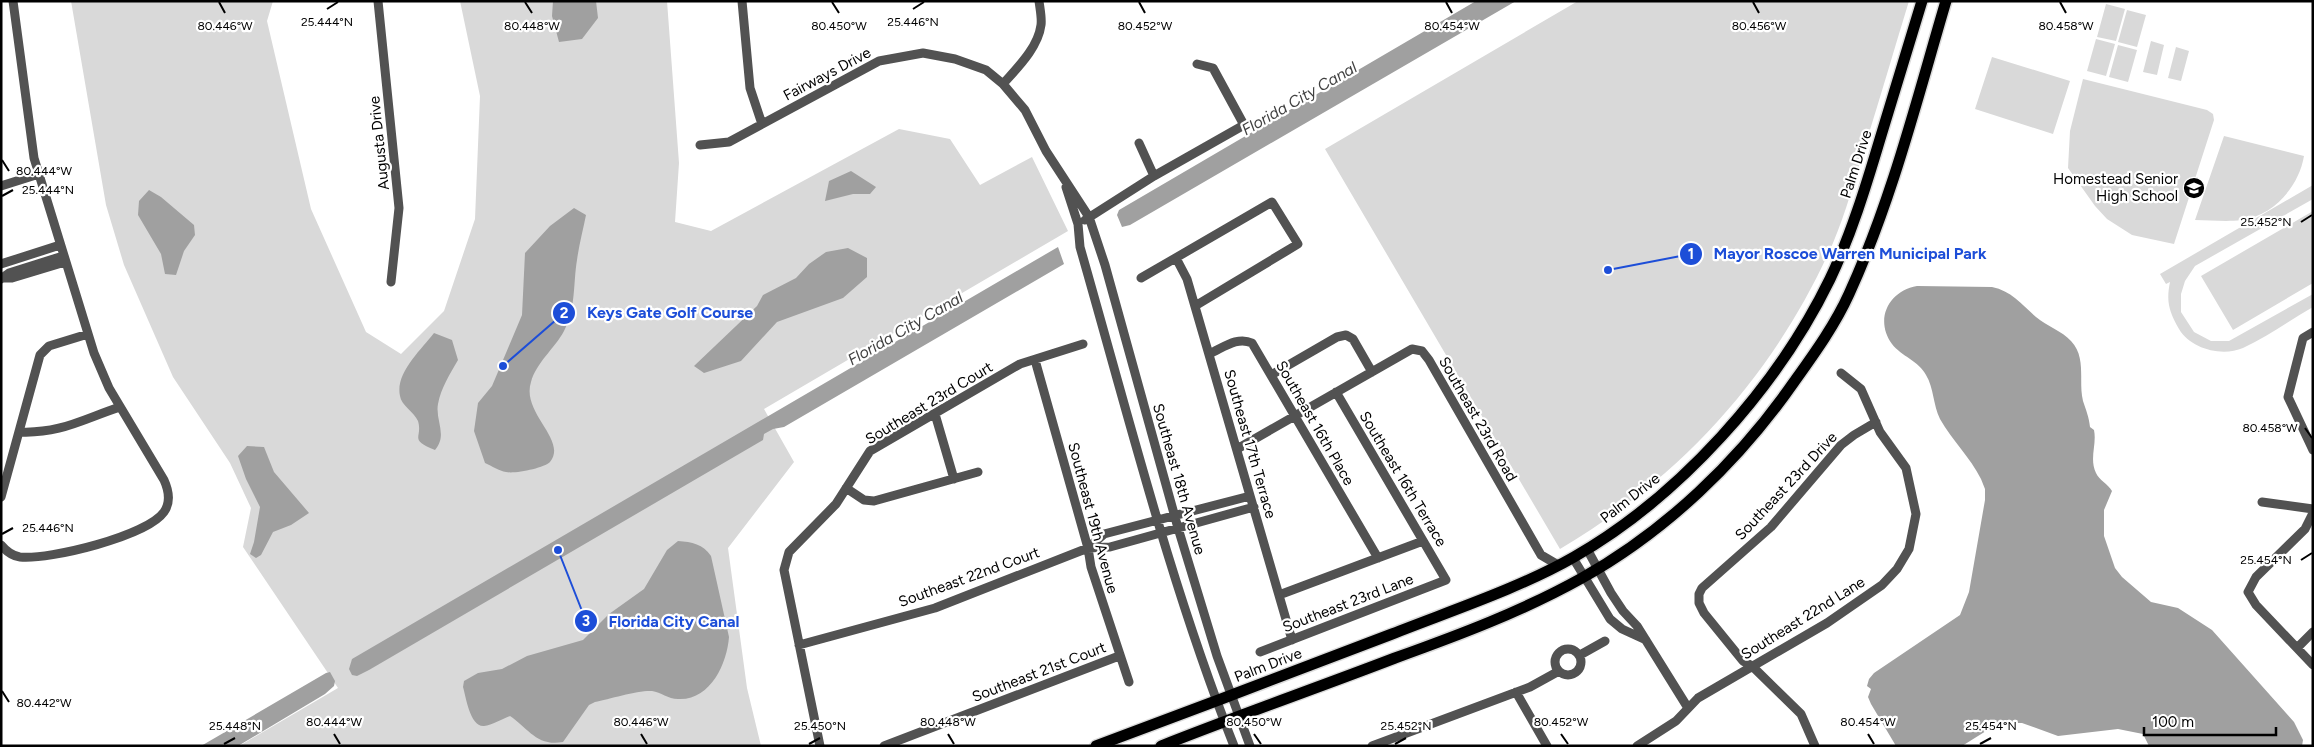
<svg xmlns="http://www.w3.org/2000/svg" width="2314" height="747" viewBox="0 0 2314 747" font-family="Figtree,sans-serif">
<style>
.green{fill:#d9d9d9}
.water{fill:#a0a0a0}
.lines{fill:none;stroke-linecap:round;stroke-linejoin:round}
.major-casing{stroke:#dbdbdb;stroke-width:14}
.minor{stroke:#525252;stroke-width:9}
.major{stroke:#000;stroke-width:11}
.ticks{fill:none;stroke:#000;stroke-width:2}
.labels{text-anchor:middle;stroke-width:4.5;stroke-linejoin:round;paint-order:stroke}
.street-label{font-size:15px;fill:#000;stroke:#fff}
.poi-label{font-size:15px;fill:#000;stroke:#fff;text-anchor:end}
.water-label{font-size:16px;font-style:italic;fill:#414141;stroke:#fff}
.ticks-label{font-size:12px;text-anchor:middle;fill:#000;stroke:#fff;stroke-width:4.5;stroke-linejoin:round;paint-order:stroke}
.leader{fill:none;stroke:#1d4ed8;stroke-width:2}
.callout-dot{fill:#1d4ed8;stroke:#fff;stroke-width:2}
.mark-label{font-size:15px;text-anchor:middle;font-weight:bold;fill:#fff}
.callout-label{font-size:16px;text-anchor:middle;font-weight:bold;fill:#1d4ed8;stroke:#fff;stroke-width:4.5;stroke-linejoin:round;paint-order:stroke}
</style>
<rect width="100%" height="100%" fill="#fff"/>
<path class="green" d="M71,1H273L267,21L311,209L366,332L401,354L444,311L475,219L480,96L460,1H667L679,163L675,222L711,231L899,129L950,139L980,185L1032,157L1068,231L764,409L794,462L728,548L747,688L761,746H239L338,688L243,547L251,508L230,463L173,377L124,265L106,205Z
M1578,1H1909C1894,50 1880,98 1865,146C1855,179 1846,212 1833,243C1775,374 1683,476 1560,549L1325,149Z
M2106,4L2125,9L2116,41L2097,37Z
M2127,10L2146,15L2137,47L2118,42Z
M2096,39L2115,44L2106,76L2087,71Z
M2151,41L2164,45L2157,75L2143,72Z
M2118,45L2137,50L2128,82L2109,77Z
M2176,47L2189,51L2181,81L2168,78Z
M1992,57L2070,81L2053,134L1975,109Z
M2083,79L2207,110L2213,114L2214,120L2174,244L2132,235L2107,219L2095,206L2068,168L2070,131Z
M2224,136L2304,156C2299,186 2274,216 2241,220C2227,222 2210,220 2195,220Z
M2313,185V199L2195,266L2185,281L2181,294V312L2194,332L2211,341H2229L2313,294V307C2290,320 2267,337 2243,348C2222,357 2191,349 2179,329C2169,311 2166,302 2170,282L2166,284L2160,274Z
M2313,211V283L2233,330L2201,276Z"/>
<path class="water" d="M553,1H596L598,18L582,39L559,42L552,16Z
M1476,1H1516L1130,225L1122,227L1117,215L1119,210Z
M851,171L876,187L870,194H853L825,201L829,181Z
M149,190L161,197L194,225L195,235L184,251L176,275L165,274L161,254L138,215L139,201Z
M574,208L586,215C583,230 579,245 577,260C573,284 576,309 564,331C555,348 536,363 531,382C521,413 568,440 550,462C544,468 515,474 506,472C499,471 492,466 485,463L474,431L478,403L492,386L522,315L525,253L550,226Z
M1058,247L1064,264L784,427L773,429L764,434L763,440L369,670L357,676L352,675L349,669L352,659Z
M848,248L867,258V277L843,298L777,322L741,361L704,373L694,366L757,306L763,295L796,278L809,264L826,252Z
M1917,286L1992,287C2012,291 2022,305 2036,317C2047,326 2062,331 2071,341C2087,358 2078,381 2083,401C2086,410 2089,417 2090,427L2094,430C2097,445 2089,458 2096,473C2099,480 2108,484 2112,491L2104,510V536L2115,568L2122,577L2151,602L2178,608L2212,630L2294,722L2303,740L2302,746H2149L2143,734L2118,729L2058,736L2022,723H2012L1986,731L1962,746H1896L1871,704L1868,697L1871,689L1867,686L1869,679L1874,673L1960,615L1969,592L1985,500V489L1981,479C1970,457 1952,440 1940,419C1933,405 1934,388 1926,375C1919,361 1901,356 1892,344C1874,319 1889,291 1917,286Z
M434,333L452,340L458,360C450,374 441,388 438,404C435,420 448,435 435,450C408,439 423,438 418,421C414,412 401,405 400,396C395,373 421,350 434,333Z
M247,446L264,447L274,472L309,513L291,525L273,532L261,555L256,558L250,554L254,542L260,507L246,479L238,456Z
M678,541C692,542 703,544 711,556L729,637C727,664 710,701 678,699C668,699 661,692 652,691C639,690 609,699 595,702L589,705L563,742C537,747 528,728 510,716C502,719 492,725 484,726C470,727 466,697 463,687L464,681L478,673L502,669L527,656L583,640L609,614L644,589L667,550Z
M330,672L335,681L334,686L325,694L238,746H201L326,673Z"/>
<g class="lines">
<g class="major-casing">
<path id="major" d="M1096,746C1195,709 1293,672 1392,634C1450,611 1520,588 1574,557C1679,497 1777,388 1830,279C1851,235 1866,186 1880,139C1894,93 1908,47 1922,1
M1161,746C1239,715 1317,688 1395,658C1459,635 1523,611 1582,578C1666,531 1739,461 1794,382C1814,354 1835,325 1849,294C1892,200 1917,99 1946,1"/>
</g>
<path class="minor" d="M378,1L399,208L391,282
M742,1L750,88L762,124
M1003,84C1017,68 1038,48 1041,25C1042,18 1040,9 1039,1
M1139,143L1154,176
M700,145L729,142L879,61L923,53L955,59L986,70L1003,84L1025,110L1046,151L1089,217L1105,265L1178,528L1217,656L1250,746
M1,186L39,174
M1066,187L1078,224L1080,247C1128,414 1170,584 1234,746
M1085,220L1154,176L1244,125L1213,68L1197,64
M1176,258L1187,279L1292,640
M1,264L60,245
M3,278H12L65,262
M1141,278L1272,202L1298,244L1195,306
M1,279L9,273L63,256
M2313,332L2303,338L2288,397L2313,450
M1209,354C1223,348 1237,336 1252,343L1378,558
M1035,360L1088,548L1091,567L1129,682
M1271,375L1337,337L1346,335L1353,339L1372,372
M935,414L954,479
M19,432C60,434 83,419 120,407
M1237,449L1412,349L1422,351L1429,360L1541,555L1558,565
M846,488L864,500L874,501L978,472
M1,497L40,355L49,346L88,334
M2262,502L2313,509
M2313,513L2305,529L2256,577L2248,592L2256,605L2313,665
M1,545C6,551 12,556 20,557C50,560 147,536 164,512C171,502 169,491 164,480L109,388L94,353L34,158L13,1
M1088,548L1104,534L1250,496
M1587,549L1611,593L1623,611L1637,626L1688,708
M1573,558L1610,619L1622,629L1646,640
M1279,595L1423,541
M799,645L935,608L1088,548L1110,547L1254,507
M2297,648L2313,632
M1555 662a13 13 0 1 1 26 0a13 13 0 1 1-26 0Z
M1260,652L1446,580L1336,392
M1580,655L1605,641
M1516,692L1547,746
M820,746L784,570L789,552L836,504L870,451L1020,364L1083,344
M884,746L1119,656
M1372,746L1530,687L1559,671
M1637,746L1676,721L1698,698L1827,623L1882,585L1897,569L1909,549L1916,514L1906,468L1880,432L1861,389L1841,373
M1815,746L1801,714L1752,666L1743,661L1704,613L1699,603V594L1702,588L1771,527L1841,445L1854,435L1876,422"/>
<use href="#major" class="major"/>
</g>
<path class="ticks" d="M219,2L225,13M525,2L532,13M832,2L839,13M1139,2L1145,13M1446,2L1452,13M1753,2L1759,13M2060,2L2066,13M327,9L338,2M913,9L924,2M2,160L9,171M2,196L13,190M2301,222L2312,215M2305,428L2312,438M2,534L13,528M2301,560L2312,553M2,691L9,702M334,734L340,744M641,734L647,744M948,734L954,744M1254,734L1261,744M1561,734L1568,744M1868,734L1874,744M224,744L235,738M809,744L820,738M1395,744L1406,738M1980,744L1991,738"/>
<defs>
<g id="school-disc" transform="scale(1.125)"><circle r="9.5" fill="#000" stroke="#fff"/><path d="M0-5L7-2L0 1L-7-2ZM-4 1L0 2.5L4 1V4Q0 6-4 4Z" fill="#fff"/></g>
</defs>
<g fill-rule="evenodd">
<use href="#school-disc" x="2194" y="188"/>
</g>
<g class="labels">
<g class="street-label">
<text transform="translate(827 74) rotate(-28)" y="5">Fairways Drive</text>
<text transform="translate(379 143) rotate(-96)" y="5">Augusta Drive</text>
<text transform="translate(1856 164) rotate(-72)" y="5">Palm Drive</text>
<text transform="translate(929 403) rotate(-31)" y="5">Southeast 23rd Court</text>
<text transform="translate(1478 419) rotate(60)" y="5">Southeast 23rd Road</text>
<text transform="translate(1315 423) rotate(60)" y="5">Southeast 16th Place</text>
<text transform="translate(1250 444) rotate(74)" y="5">Southeast 17th Terrace</text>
<text transform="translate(1179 479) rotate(74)" y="5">Southeast 18th Avenue</text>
<text transform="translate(1403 479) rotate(59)" y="5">Southeast 16th Terrace</text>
<text transform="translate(1786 486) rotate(-47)" y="5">Southeast 23rd Drive</text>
<text transform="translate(1630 498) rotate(-38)" y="5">Palm Drive</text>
<text transform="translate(1093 518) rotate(75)" y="5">Southeast 19th Avenue</text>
<text transform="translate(969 577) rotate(-20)" y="5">Southeast 22nd Court</text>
<text transform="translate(1348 603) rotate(-21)" y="5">Southeast 23rd Lane</text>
<text transform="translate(1803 618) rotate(-32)" y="5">Southeast 22nd Lane</text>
<text transform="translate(1268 665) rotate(-21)" y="5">Palm Drive</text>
<text transform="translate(1039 672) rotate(-21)" y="5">Southeast 21st Court</text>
</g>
<g class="poi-label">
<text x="2178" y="184">Homestead Senior<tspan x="2178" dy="17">High School</tspan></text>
</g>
<g class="water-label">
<text transform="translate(1299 98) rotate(-30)" y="6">Florida City Canal</text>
<text transform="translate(905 328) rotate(-30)" y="6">Florida City Canal</text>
</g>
</g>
<g class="ticks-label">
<text x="327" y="26">25.444°N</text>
<text x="913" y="26">25.446°N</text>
<text x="225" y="30">80.446°W</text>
<text x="532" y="30">80.448°W</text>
<text x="839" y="30">80.450°W</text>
<text x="1145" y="30">80.452°W</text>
<text x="1452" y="30">80.454°W</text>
<text x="1759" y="30">80.456°W</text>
<text x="2066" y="30">80.458°W</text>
<text x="44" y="175">80.444°W</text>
<text x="48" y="194">25.444°N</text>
<text x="2266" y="226">25.452°N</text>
<text x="2270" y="432">80.458°W</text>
<text x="48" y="532">25.446°N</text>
<text x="2266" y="564">25.454°N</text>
<text x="44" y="707">80.442°W</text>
<text x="334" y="726">80.444°W</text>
<text x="641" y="726">80.446°W</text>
<text x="948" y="726">80.448°W</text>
<text x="1254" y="726">80.450°W</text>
<text x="1561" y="726">80.452°W</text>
<text x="1868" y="726">80.454°W</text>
<text x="235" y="730">25.448°N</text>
<text x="820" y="730">25.450°N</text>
<text x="1406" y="730">25.452°N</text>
<text x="1991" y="730">25.454°N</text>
</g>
<path class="leader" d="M1608 270L1691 254M503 366L564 313M558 550L586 621"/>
<g class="callout-dot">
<circle cx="1608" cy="270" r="5"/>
<circle cx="503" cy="366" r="5"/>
<circle cx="558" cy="550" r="5"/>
<circle cx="1691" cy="254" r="12"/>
<circle cx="564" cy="313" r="12"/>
<circle cx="586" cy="621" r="12"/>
</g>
<g class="mark-label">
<text x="1691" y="259">1</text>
<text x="564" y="318">2</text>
<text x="586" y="626">3</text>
</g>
<g class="callout-label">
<text x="1850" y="259">Mayor Roscoe Warren Municipal Park</text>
<text x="670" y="318">Keys Gate Golf Course</text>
<text x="674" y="627">Florida City Canal</text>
</g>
<rect width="2314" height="747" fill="none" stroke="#000000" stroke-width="5"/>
<path d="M2144 727v8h132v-8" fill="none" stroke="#000000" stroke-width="2.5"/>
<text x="2152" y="727" font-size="15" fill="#000000" stroke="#ffffff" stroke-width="4" paint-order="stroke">100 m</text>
</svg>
